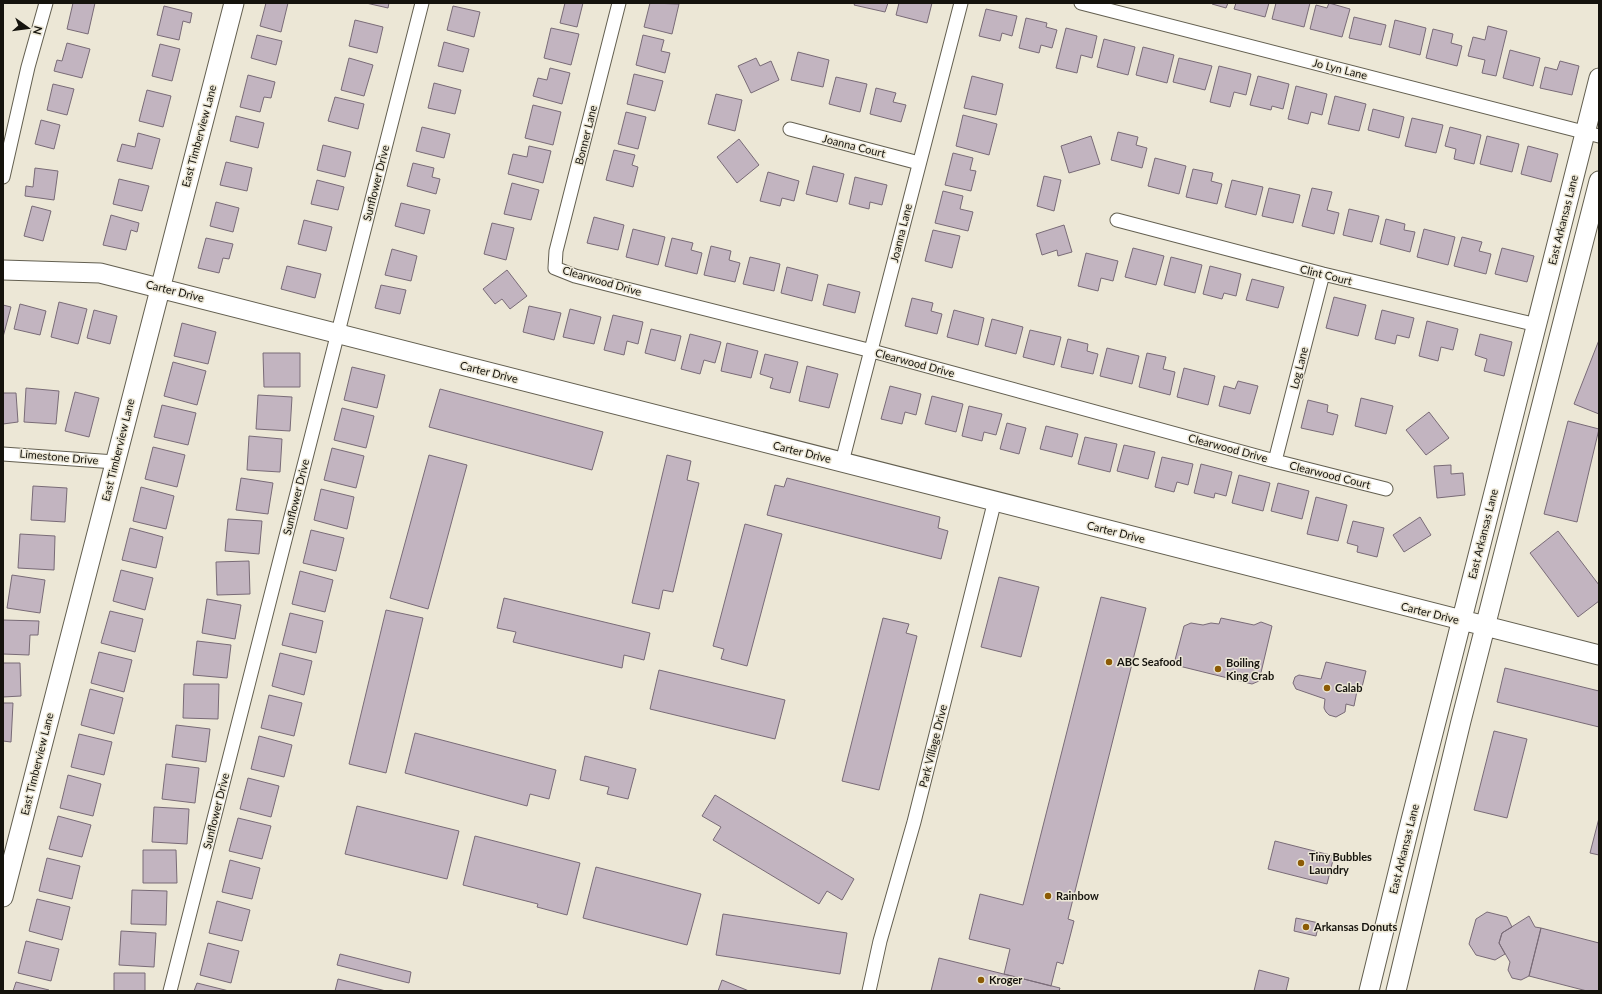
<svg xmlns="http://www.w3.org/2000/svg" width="1602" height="994" viewBox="0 0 1602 994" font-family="Lato,sans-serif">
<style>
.building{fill:#c2b4c0;stroke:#796b77}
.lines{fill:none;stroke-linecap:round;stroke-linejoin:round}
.street-casing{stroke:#635f50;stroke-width:15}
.secondary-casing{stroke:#635f50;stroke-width:21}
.street{stroke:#fff;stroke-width:13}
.secondary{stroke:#fff;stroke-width:19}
.poi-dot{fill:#8c5b05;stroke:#ece7d6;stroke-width:1.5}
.labels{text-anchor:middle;stroke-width:3;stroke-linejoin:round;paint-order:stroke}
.street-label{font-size:11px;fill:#15130d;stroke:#ece7d6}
.poi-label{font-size:11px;font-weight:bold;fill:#15130d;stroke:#ece7d6;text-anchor:start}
</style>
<rect width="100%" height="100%" fill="#ece7d6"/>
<path class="building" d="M73,3H95L88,34L67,29Z
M266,3H288L281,32L260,26Z
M366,3H389L388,8Z
M565,3H583L577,27L560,23Z
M650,3L679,4L672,34L644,27Z
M855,3H888L885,12L854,5Z
M899,3H932L927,23L896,15Z
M1213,3H1228L1226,8L1212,4Z
M1236,3H1269L1265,17L1234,9Z
M1276,3H1310L1304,27L1272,19Z
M1329,3L1350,9L1342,37L1310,29L1316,5L1327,8Z
M164,6L192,13L190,23L183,21L179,40L157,35Z
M453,6L480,12L474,37L447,30Z
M986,9L1017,16L1012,36L1002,33L1000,41L979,36Z
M1354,17L1386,25L1381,45L1349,38Z
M1026,18L1047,23L1046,27L1057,30L1052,48L1041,45L1039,53L1019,48Z
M355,20L383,27L377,53L349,46Z
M1395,20L1426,28L1420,55L1389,47Z
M1488,26L1507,31L1496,76L1482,73L1485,60L1468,56L1473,37L1485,40Z
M551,28L579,34L571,65L544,58Z
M1066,28L1097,36L1092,58L1081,55L1077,73L1056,68Z
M1433,29L1453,34L1451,43L1462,46L1457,66L1426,58Z
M257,35L282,41L276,65L251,58Z
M643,35L664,40L661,51L670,53L665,73L636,65Z
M1104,39L1135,47L1128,75L1097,67Z
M444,42L469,49L463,72L438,66Z
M67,43L90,49L82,78L54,71L57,60L62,61Z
M160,44L180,49L172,81L152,76Z
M1143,47L1174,55L1167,83L1136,75Z
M1510,50L1540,58L1533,86L1503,78Z
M798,52L829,60L823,87L791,80Z
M349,58L373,65L364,96L341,90Z
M756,58L760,66L771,61L779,80L751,93L738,66Z
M1179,58L1212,66L1205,90L1173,82Z
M1560,61L1579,66L1572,95L1540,88L1545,67L1557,70Z
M1219,66L1251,74L1246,95L1234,92L1230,107L1210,102Z
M550,68L570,73L562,104L533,96L538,78L547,80Z
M634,74L663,81L655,111L627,104Z
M248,75L275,82L271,98L264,97L260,112L240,107Z
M972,76L1003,84L996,115L964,108Z
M1258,76L1289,84L1283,109L1272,106L1271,110L1250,105Z
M836,77L867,84L860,112L829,104Z
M434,83L461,90L455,114L428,108Z
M53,84L74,89L67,115L47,110Z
M1296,86L1327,94L1322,115L1311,112L1308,124L1288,119Z
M876,88L896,93L893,102L906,105L901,122L870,114Z
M147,90L171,96L163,127L139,121Z
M716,94L742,100L735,131L708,124Z
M1335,96L1366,104L1359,131L1328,124Z
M335,97L364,104L358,129L328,121Z
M533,105L561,112L553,145L525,138Z
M1373,109L1404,117L1399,138L1368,130Z
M626,112L646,117L638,149L618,144Z
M963,115L997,124L989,155L956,146Z
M236,116L264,123L258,148L230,141Z
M1412,118L1443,125L1436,153L1405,146Z
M41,120L60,125L54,149L35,144Z
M422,127L450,134L444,158L416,151Z
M1450,127L1481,135L1474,164L1454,159L1456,149L1445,146Z
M1118,132L1138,137L1136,145L1147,148L1142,168L1111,160Z
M138,133L160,139L152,169L117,161L122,144L135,147Z
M1091,136L1100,164L1069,173L1061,146Z
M1487,136L1519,144L1512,172L1480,164Z
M739,139L759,165L737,183L717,157Z
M323,145L351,152L345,177L317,170Z
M529,146L551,151L543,183L508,174L513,154L527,157Z
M1528,146L1558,154L1551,182L1521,174Z
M614,150L635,155L632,165L638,167L633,187L606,180Z
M953,153L973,158L970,170L976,171L971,191L945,185Z
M1155,158L1186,166L1179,194L1148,186Z
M226,162L252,168L247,191L220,185Z
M413,163L434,168L432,177L440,179L436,194L407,186Z
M813,166L844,174L837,202L806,194Z
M35,168L58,171L54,200L25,196L26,186L33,187Z
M1193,169L1213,173L1211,181L1222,184L1217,204L1186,197Z
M768,172L799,181L794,201L782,198L780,206L760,201Z
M1044,176L1061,180L1054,211L1037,206Z
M855,177L887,185L882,205L870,202L869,209L849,204Z
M119,179L149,186L142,211L113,204Z
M317,180L344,187L338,210L311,204Z
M1232,180L1263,187L1256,215L1225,207Z
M512,183L539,190L531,220L504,214Z
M1269,188L1300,195L1293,223L1262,216Z
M1312,188L1332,192L1327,210L1339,213L1334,234L1302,226Z
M943,191L963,196L960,209L973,212L968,231L935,223Z
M216,202L239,208L233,232L210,226Z
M401,203L430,210L424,234L395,226Z
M32,206L51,211L43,241L24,236Z
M1349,209L1379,216L1372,242L1343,235Z
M111,215L139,223L137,232L131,230L126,250L103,245Z
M594,217L624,225L618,250L587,243Z
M1386,219L1405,224L1404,230L1415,232L1410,252L1380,244Z
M304,220L332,227L326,251L298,244Z
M492,223L514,228L506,260L484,254Z
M1064,225L1072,252L1058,256L1057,250L1042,255L1036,234Z
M633,229L665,237L658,265L626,257Z
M1424,229L1455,237L1448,265L1417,257Z
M933,230L960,236L952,268L925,261Z
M1462,237L1482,242L1479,251L1491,254L1486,274L1454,266Z
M206,238L233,244L229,259L223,258L219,273L198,268Z
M672,238L693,243L691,250L702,253L697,274L665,266Z
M711,246L731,251L729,260L740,263L735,282L704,275Z
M1133,248L1164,256L1156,285L1125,277Z
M1502,248L1534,256L1527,282L1495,274Z
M392,249L417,256L411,281L385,275Z
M1086,253L1118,261L1113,281L1101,278L1098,291L1078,286Z
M750,257L780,264L774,291L743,284Z
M1171,257L1202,265L1195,293L1164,285Z
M287,266L321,274L315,298L281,289Z
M1210,266L1241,274L1236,296L1224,293L1222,299L1203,294Z
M787,267L818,275L812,301L781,293Z
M507,270L527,296L510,309L502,299L495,304L483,289Z
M1252,279L1284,287L1278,308L1246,300Z
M828,284L860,292L855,313L823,305Z
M381,285L406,290L400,314L375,308Z
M1334,297L1366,305L1358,336L1326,328Z
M912,298L933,303L931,311L942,314L937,334L905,326Z
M59,302L87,309L78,344L51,337Z
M20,304L46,311L40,335L14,329Z
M3,305L11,307L3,337Z
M529,306L561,313L554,340L523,332Z
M570,309L601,317L594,344L563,337Z
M94,310L117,316L110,344L87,338Z
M954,310L984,318L978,345L947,337Z
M1382,310L1414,318L1409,338L1397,335L1395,344L1375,339Z
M613,315L643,322L638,344L627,341L624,355L604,350Z
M992,319L1023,327L1016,354L985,346Z
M1427,321L1458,329L1453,350L1441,347L1438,361L1419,356Z
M182,323L216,332L208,364L174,356Z
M651,329L681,336L675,361L645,353Z
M1030,330L1061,337L1054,365L1023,357Z
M690,334L721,342L715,363L704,360L700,374L681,369Z
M1480,334L1512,342L1504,376L1484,371L1487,359L1475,355Z
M1068,339L1088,344L1087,351L1098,354L1093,374L1061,367Z
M1599,340V414L1574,404Z
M727,343L758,351L751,378L721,371Z
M1107,348L1139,356L1132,384L1100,376Z
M263,353H300V387H264Z
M1147,353L1166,357L1163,369L1175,372L1170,395L1139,387Z
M765,354L798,362L790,393L770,388L773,378L760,374Z
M173,362L206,371L197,405L164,396Z
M807,366L838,374L829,408L799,401Z
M352,367L385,375L377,408L344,400Z
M1184,368L1215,376L1208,405L1177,397Z
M1238,381L1258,386L1250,414L1219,406L1224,386L1235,389Z
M890,386L921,394L916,415L905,412L902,424L881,419Z
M26,388L59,391L56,424L24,422Z
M440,389L603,432L592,470L429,427Z
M75,392L99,398L89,437L65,431Z
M3,393H16L18,422L3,424Z
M258,395L292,397L290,431L256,429Z
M932,396L963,404L956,432L925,424Z
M1361,398L1393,406L1386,434L1355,426Z
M1308,400L1328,405L1327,412L1338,415L1333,435L1301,428Z
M162,405L196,413L188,445L154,437Z
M969,406L1002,414L996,435L984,432L982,441L962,436Z
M342,408L374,416L366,448L334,440Z
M1429,412L1449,438L1426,455L1406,430Z
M1568,421L1599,429L1577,522L1544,514Z
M1007,423L1026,428L1019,454L1000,449Z
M1046,426L1078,434L1072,457L1040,449Z
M249,436L282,439L280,472L247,470Z
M1085,437L1117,444L1110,472L1078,464Z
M1124,445L1155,452L1148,479L1117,471Z
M153,447L185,455L177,487L145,479Z
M332,448L364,456L356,488L324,480Z
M429,455L467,465L428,609L390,598Z
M667,455L691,461L687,480L699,483L673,592L663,590L659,609L632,603Z
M1162,457L1193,464L1188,485L1177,482L1174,492L1155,487Z
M1201,464L1232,472L1226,496L1215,493L1214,498L1194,493Z
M1451,465V474L1463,473L1465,495L1437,498L1434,466Z
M1239,475L1270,483L1263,511L1232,503Z
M241,478L273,483L268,514L236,510Z
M787,478L940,517L938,528L948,531L941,559L767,515L775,485L784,487Z
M1278,483L1309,491L1302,519L1271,511Z
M33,486L67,488L65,522L31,520Z
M141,487L174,496L166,529L133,521Z
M321,489L354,497L347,529L314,520Z
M1316,497L1347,505L1338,541L1307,534Z
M1420,517L1431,535L1404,552L1393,535Z
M228,519L262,521L259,554L225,551Z
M1353,521L1384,528L1377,557L1357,552L1358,546L1347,543Z
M745,524L782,534L747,666L721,659L724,649L713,646Z
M130,528L163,537L156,568L122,560Z
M311,530L344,538L336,571L303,563Z
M1558,531L1599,585V601L1578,617L1530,553Z
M20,534L55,536L54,570L18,568Z
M249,561L250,594L217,595L216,562Z
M121,570L153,578L145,610L113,601Z
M300,571L333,580L325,612L292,604Z
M12,575L45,580L40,613L7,608Z
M999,577L1039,587L1021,657L981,647Z
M1101,597L1146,608L1068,919L1074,921L1063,964L1057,962L1051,986L1004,974L1010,949L969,939L980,894L1023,905Z
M504,598L650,633L644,660L624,655L622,668L513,642L516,632L497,628Z
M207,599L241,605L235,639L202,633Z
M386,610L423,618L386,773L349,764Z
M110,611L143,619L135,652L101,643Z
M290,613L323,621L316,653L282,645Z
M883,618L909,624L906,633L917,636L879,790L842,781Z
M1221,618L1254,625L1261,622L1272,626L1259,681L1252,684L1179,666L1175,660L1184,626L1191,623L1203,625L1211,623L1219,624Z
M3,620L39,621L38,635H30L29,655L3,654Z
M197,641L231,645L227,678L193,675Z
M99,652L132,660L124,692L91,683Z
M280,653L312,661L304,695L272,686Z
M1326,662L1366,671L1362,687L1358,686L1354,706L1346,704L1345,712L1336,717L1329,715L1326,712L1324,708L1325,699L1296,689L1293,683L1295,677L1299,675L1321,679Z
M3,663H20L21,696L3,697Z
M1505,668L1599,691V727L1497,702Z
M659,670L785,700L775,739L650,709Z
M184,684H219L218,719L183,718Z
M90,689L123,698L114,734L81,725Z
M269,695L302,703L294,736L261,728Z
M3,703H13L11,742L3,741Z
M176,725L210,729L206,762L172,757Z
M1494,731L1527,739L1507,818L1474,810Z
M415,733L556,770L549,799L530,794L527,806L405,773Z
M79,734L112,742L104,775L71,767Z
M259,736L292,745L284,777L251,769Z
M585,756L636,769L628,799L607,794L609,787L580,780Z
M166,764L199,768L195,803L162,799Z
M68,775L101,784L93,816L60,808Z
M248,778L279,786L271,817L240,809Z
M715,795L854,879L842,900L827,891L819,904L713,840L721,827L702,816Z
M357,806L459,831L447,879L345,854Z
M154,807L189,809L187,844L152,842Z
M58,816L91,825L82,857L49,849Z
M238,818L271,826L262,859L229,851Z
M1599,818V855L1590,853Z
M475,836L580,863L567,915L537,907L538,904L463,885Z
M1275,841L1334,856L1327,884L1268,869Z
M143,850H176L177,883H143Z
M47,858L80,866L72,899L39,891Z
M230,860L260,868L252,899L222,892Z
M596,867L701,894L687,945L583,918Z
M132,890L167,891L166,925L131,924Z
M37,899L70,907L62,940L29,931Z
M217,901L250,910L242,941L209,933Z
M1487,912L1507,917L1512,927L1502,933L1499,943L1505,954L1495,960L1476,955L1469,944L1476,919Z
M723,914L847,933L840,974L716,955Z
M1529,916L1535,927L1541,928L1529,976L1521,980L1512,978L1508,970L1510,962L1499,943L1502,933Z
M1296,918L1319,923L1316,936L1294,931Z
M1541,928L1599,943V991H1587L1529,976Z
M121,931L156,933L154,967L119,965Z
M26,941L59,949L51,981L18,973Z
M208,943L239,951L231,983L200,975Z
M340,954L411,972L409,983L337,965Z
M939,958L1060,988L1059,991H931Z
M1259,970L1289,978L1286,991H1254Z
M114,973H145V991H114Z
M338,979L386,991H335Z
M722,980L749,991H718Z
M16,982L49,990V991H13Z
M197,983L229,991H194Z"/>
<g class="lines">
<g class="street-casing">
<path id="street" d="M619,3L556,251L555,268L575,276L872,351L1275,461L1386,489
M1081,3L1599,136
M790,129L919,163
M3,177L28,67L46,3
M1117,220L1323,274L1537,325
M3,454L115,462
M1275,461L1323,274
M842,462L961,3
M170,991L422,3
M869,991L880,941L914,822L995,500"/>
</g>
<g class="secondary-casing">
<path id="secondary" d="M3,270L100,273L1599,655
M3,897L234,3
M1369,991L1407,836L1599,78
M1396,991L1461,721L1599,181"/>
</g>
<use href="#street" class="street"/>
<use href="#secondary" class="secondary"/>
</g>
<g class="poi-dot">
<circle cx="1109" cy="662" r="4"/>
<circle cx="1218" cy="669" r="4"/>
<circle cx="1327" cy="688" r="4"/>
<circle cx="1301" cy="863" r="4"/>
<circle cx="1048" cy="896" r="4"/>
<circle cx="1306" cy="927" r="4"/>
<circle cx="981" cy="980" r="4"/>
</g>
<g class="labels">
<g class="street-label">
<text transform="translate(1340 69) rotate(14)" y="4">Jo Lyn Lane</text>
<text transform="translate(586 135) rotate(-76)" y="4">Bonner Lane</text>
<text transform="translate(199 136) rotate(-75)" y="4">East Timberview Lane</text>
<text transform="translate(854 146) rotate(14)" y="4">Joanna Court</text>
<text transform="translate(376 183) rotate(-76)" y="4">Sunflower Drive</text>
<text transform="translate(1563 220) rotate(-76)" y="4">East Arkansas Lane</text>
<text transform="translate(901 233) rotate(-76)" y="4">Joanna Lane</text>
<text transform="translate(1326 275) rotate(14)" y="4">Clint Court</text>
<text transform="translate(602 281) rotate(16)" y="4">Clearwood Drive</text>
<text transform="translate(175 291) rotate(14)" y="4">Carter Drive</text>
<text transform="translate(915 363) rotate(15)" y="4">Clearwood Drive</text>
<text transform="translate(1299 368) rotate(-76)" y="4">Log Lane</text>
<text transform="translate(489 372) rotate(14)" y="4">Carter Drive</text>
<text transform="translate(1228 448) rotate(15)" y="4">Clearwood Drive</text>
<text transform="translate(118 450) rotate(-76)" y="4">East Timberview Lane</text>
<text transform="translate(802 452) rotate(14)" y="4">Carter Drive</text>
<text transform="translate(59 457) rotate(5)" y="4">Limestone Drive</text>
<text transform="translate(1330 475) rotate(14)" y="4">Clearwood Court</text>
<text transform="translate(296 497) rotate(-76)" y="4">Sunflower Drive</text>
<text transform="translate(1116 532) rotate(14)" y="4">Carter Drive</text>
<text transform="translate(1483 534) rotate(-76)" y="4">East Arkansas Lane</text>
<text transform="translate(1430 613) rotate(14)" y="4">Carter Drive</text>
<text transform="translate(933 746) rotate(-76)" y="4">Park Village Drive</text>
<text transform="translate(37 764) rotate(-76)" y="4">East Timberview Lane</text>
<text transform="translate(216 811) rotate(-76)" y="4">Sunflower Drive</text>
<text transform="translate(1404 849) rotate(-76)" y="4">East Arkansas Lane</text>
</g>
<g class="poi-label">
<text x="1117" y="666">ABC Seafood</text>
<text x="1226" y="667">Boiling<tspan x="1226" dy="13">King Crab</tspan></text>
<text x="1335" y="692">Calab</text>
<text x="1309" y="861">Tiny Bubbles<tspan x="1309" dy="13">Laundry</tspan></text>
<text x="1056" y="900">Rainbow</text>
<text x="1314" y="931">Arkansas Donuts</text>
<text x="989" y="984">Kroger</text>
</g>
</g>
<rect width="1602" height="994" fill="none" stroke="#15130d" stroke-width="8"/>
<g transform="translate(28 28) rotate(104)" stroke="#ece7d6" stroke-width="3" paint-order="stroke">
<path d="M0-3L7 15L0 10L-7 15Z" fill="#15130d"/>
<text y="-6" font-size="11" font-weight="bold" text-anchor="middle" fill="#15130d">N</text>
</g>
</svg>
